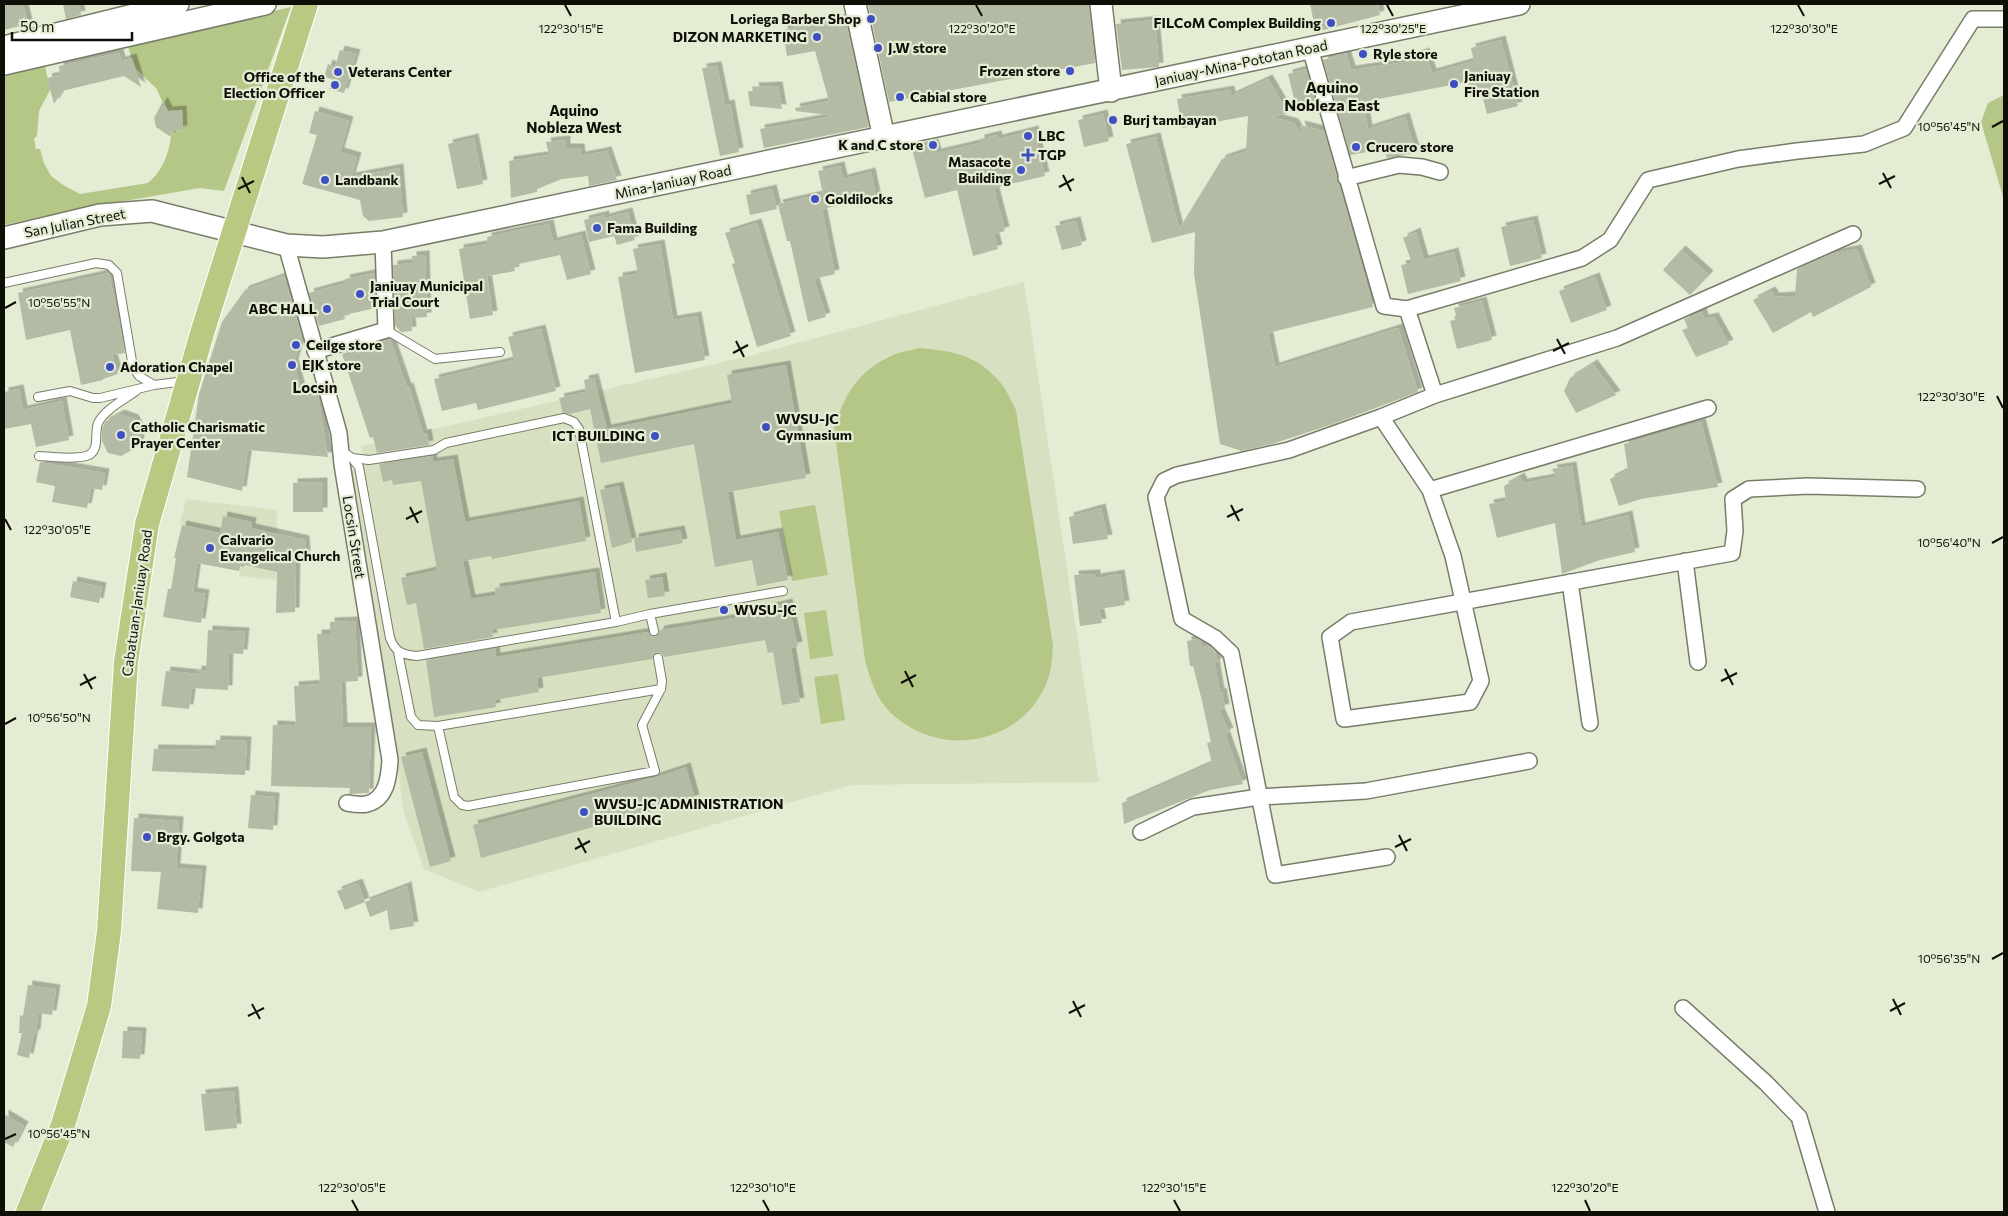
<svg xmlns="http://www.w3.org/2000/svg" width="2008" height="1216" viewBox="0 0 2008 1216" font-family="Commissioner,sans-serif">
<style>
.built{fill:#d7e1c2}
.green{fill:#b4c787}
.building{fill:#b3bba4;filter:url(#shadow)}
.lines{fill:none;stroke-linecap:round;stroke-linejoin:round}
.lane-casing{stroke:#767d68;stroke-width:10}
.street-casing{stroke:#767d68;stroke-width:18}
.secondary-casing{stroke:#767d68;stroke-width:24}
.primary-casing{stroke:#fff;stroke-width:26}
.lane{stroke:#fff;stroke-width:8}
.street{stroke:#fff;stroke-width:15}
.secondary{stroke:#fff;stroke-width:21}
.primary{stroke:#b9c982;stroke-width:24}
.ticks{fill:none;stroke:#0e1008;stroke-width:2}
.poi-dot{fill:#3e4fc2;stroke:#e4ecd4;stroke-width:2}
.labels{text-anchor:middle;stroke-width:4.5;stroke-linejoin:round;paint-order:stroke}
.poi-label{font-size:14px;font-weight:bold;fill:#0e1008;stroke:#e4ecd4;text-anchor:start}
.street-label{font-size:14px;fill:#0e1008;stroke:#e4ecd4}
.neighbourhood-label{font-size:15px;font-weight:bold;fill:#0e1008;stroke:#e4ecd4}
.quarter-label{font-size:16px;font-weight:bold;fill:#0e1008;stroke:#e4ecd4}
.ticks-label{font-size:12px;text-anchor:middle;fill:#0e1008;stroke:#e4ecd4;stroke-width:4.5;stroke-linejoin:round;paint-order:stroke}
</style>
<defs>
<filter id="shadow"><feDropShadow dx="4.5" dy="-4.5" stdDeviation="0" flood-color="#0004"/></filter>
</defs>
<rect width="100%" height="100%" fill="#e4ecd4"/>
<path class="built" d="M1024,282L1099,782L852,785L479,892L424,869L404,813L392,726L351,471L367,463L361,446L753,355Z
M186,499L277,510L276,580L239,576L241,564L220,533L180,524Z"/>
<path class="green" d="M291,7L224,191L200,188L78,209L4,225V76L45,66L50,90L39,111L37,136L34,139L36,149H40L44,163L51,176L63,185L80,194L148,183C165,169 169,151 172,131L183,130L182,111H167L156,88L135,68L128,47Z
M2004,95V200L1981,122L1988,103Z
M919,348C953,351 977,355 1000,382C1007,390 1011,401 1016,410L1053,645C1052,655 1052,666 1049,676C1027,745 940,761 890,712C876,698 870,679 865,660L834,427C846,394 856,373 889,357C897,352 909,351 919,348Z
M815,505L828,575L792,581L779,511Z
M826,610L833,656L810,659L804,613Z
M838,674L845,720L821,724L814,677Z"/>
<path class="building" d="M4,4H23L28,24L4,30Z
M63,4H79L81,15L66,19Z
M868,4H1089L1095,63L889,102Z
M1310,4H1378L1380,15L1316,32Z
M845,18L869,127L764,148L760,129L835,116L796,111L795,108L829,101L815,51L787,56L783,30Z
M1155,20L1159,67L1122,70L1116,24Z
M1501,40L1518,106L1487,114L1482,94L1471,97L1467,82L1363,102L1368,129L1405,117L1416,153L1387,158L1384,149L1350,155L1323,60L1346,53L1351,70L1412,61L1411,57L1425,52L1432,73L1474,61L1471,48Z
M340,50L356,54L344,93L329,89L332,79L324,77L328,64L335,67Z
M119,53L121,61L132,58L141,87L124,76L62,91L54,104L47,78L60,75L59,66Z
M717,66L725,105L730,104L739,152L720,156L702,68Z
M1306,69L1317,106L1297,111L1288,74Z
M1268,79L1288,113L1272,117L1294,123L1304,140L1300,125L1324,131L1373,307L1268,333L1275,367L1398,328L1418,392L1333,424L1272,444L1242,451L1220,444L1194,274L1195,232L1152,243L1126,144L1156,137L1179,229L1222,159L1246,151L1248,116L1182,128L1177,99L1230,90L1231,96Z
M778,86L782,109L750,106L748,91H755L754,87Z
M163,101L168,111L182,110L183,130L172,131L171,137L156,127L154,118Z
M315,111L349,121L340,152L357,157L351,177L399,168L403,217L369,221L363,216L360,200L302,184L317,135L309,133Z
M1103,114L1109,141L1084,147L1078,120Z
M1034,130L1045,176L994,188L1005,231L994,234L998,249L973,256L957,190L925,198L912,149L934,143L937,153L980,143V139L997,135L998,139Z
M474,138L483,184L457,189L448,144Z
M566,140V148H580L581,156L607,151L617,180L589,186L588,176L562,179L537,189V192L511,198L509,161L549,155L546,142Z
M840,166L843,179L871,172L877,201L856,205L855,202L822,209L835,274L814,279L826,317L808,322L790,241H787L778,204L823,194L818,171Z
M772,189L777,209L750,215L746,195Z
M628,212L635,240L617,245L614,236L589,242L584,220L605,215V218Z
M1533,220L1542,258L1510,266L1501,227Z
M1076,221L1082,245L1062,250L1055,226Z
M757,223L791,336L757,347L732,264L735,263L725,233Z
M549,224L553,242L581,235L591,274L567,280L560,255L514,265L515,271L487,276L493,315L470,319L459,249L488,244L487,237Z
M1416,232L1424,260L1454,252L1461,281L1408,294L1401,265L1412,263L1403,238Z
M660,244L673,320L697,316L705,360L635,373L618,277L638,274L633,249Z
M1857,249L1871,287L1813,317L1811,312L1773,333L1753,300L1771,291L1775,297L1795,296L1797,269L1831,254Z
M1681,250L1709,275L1690,295L1663,270Z
M425,255L427,317L411,318L412,331L401,332L395,325L393,265L412,263V256Z
M109,273L125,353L112,355L118,374L103,379V380L81,385L70,330L26,340L18,293Z
M375,273L376,308L344,315L345,319L319,326L309,293L346,283L345,279Z
M284,276L302,337L294,363L303,397L318,395L328,457L248,450L242,491L187,477L199,394L222,322L245,290Z
M1595,277L1607,310L1571,323L1559,291Z
M1482,301L1492,340L1457,349L1450,321L1457,319L1454,308Z
M1702,312L1704,319L1714,317L1729,344L1696,357L1682,330L1688,328L1684,319Z
M541,329L556,391L478,410L476,403L442,411L434,379L514,360L508,337Z
M390,339L407,388L409,387L423,434L427,433L429,445L377,453L373,437L370,438L342,354Z
M1593,364L1616,395L1576,413L1564,391L1570,378Z
M786,365L806,478L728,492L736,540L778,532L788,580L757,586L752,560L715,567L694,444L601,463L590,409L570,414L563,413L559,398L586,392L584,380L594,378L607,429L732,403L727,375Z
M19,389L23,410L62,401L69,440L36,447L31,424L4,429V392Z
M120,414L134,419L141,432L139,446L121,456L108,453L102,441V429L105,422Z
M1701,422L1718,487L1641,499L1619,506L1610,479L1628,470L1624,444Z
M432,456L433,462L453,459L465,522L579,501L586,541L492,559L491,556L463,561L471,599L496,595L495,588L595,572L601,613L492,630L493,637L424,649L416,603L407,605L401,578L437,570L421,481L393,485L392,480L383,482L379,464Z
M40,462L105,473L102,490L91,488L87,508L52,502L55,486L36,482Z
M1572,466L1581,527L1628,515L1635,552L1600,560L1562,574L1555,523L1497,538L1489,504L1506,501L1504,486L1520,477L1523,483L1556,477L1552,469Z
M323,482V512H293V483Z
M619,486L632,542L612,548L600,490Z
M1101,508L1108,539L1073,544L1069,517Z
M223,516L252,522L251,528L305,540L306,555L296,556L295,612L276,613L277,572L241,564L239,571L197,563L193,592L205,594L201,623L163,617L168,589H171L176,558H174L182,525L220,533Z
M680,530L683,543L636,552L634,538Z
M1096,574V578L1120,574L1125,605L1099,609L1102,623L1080,626L1074,575Z
M662,577L665,596L648,598L645,580Z
M73,581L102,587L99,603L70,597Z
M788,603L798,646L791,648L800,702L782,705L773,652L768,653L765,640L664,657L662,654L658,652L654,654L652,659L537,678L539,692L495,700L496,707L434,717L426,660L495,648L496,657L648,632L650,635L655,637L658,635L660,630L759,614L758,610Z
M355,621L358,681L341,682L343,727H371L369,793L349,794L350,788L271,786L273,725L296,726L294,686L320,684L317,634H330V622Z
M208,630L245,632L243,654L229,653L228,690L192,688L189,709L161,706L166,671L197,674V670L206,671Z
M1198,639L1202,641V647L1209,646L1215,651L1218,663H1215L1220,693L1222,692L1225,708L1219,710L1229,732L1225,734L1243,784L1210,790L1124,824L1122,803L1212,763L1207,743L1211,742L1202,701L1193,666H1190L1187,641Z
M216,740L247,741L245,775L152,771L154,749L215,750Z
M422,752L451,861L430,867L401,757Z
M686,767L695,799L481,858L473,825L656,777Z
M251,795L275,797L273,830L248,828Z
M134,818L179,821L176,868L202,870L198,913L157,909L161,872L131,871Z
M358,883L365,902L345,910L337,891Z
M407,886L414,926L390,930L387,910L370,917L365,902Z
M28,985L56,989L52,1015L38,1013L36,1034H34L29,1058L17,1055L22,1033H19L20,1015L23,1016Z
M123,1031L142,1032L140,1059L122,1058Z
M234,1091L237,1128L205,1131L201,1094Z
M4,1114L24,1126L13,1147L4,1142Z"/>
<g class="lines">
<g class="lane-casing">
<path id="lane" d="M4,283L96,263L109,265L117,273L133,367L139,376L154,385
M386,330L435,359L500,352
M38,397L70,391L93,398H100L154,385L185,381
M341,450L352,458L359,467L390,638C395,652 403,655 417,656L616,622L650,614L783,591
M39,456C51,457 78,460 89,455C100,449 94,433 98,423C105,409 124,400 136,391
M352,458L369,460L434,450L446,443L564,418L574,422L579,429L616,622
M650,614L654,631
M398,652L411,717L418,725L438,726L454,797L462,805L468,806L655,771L642,725L661,689L662,681L658,658
M438,726L661,689"/>
</g>
<g class="street-casing">
<path id="street" d="M1310,48L1384,306L1407,309L1582,258L1610,240L1648,180L1738,159L1797,151L1864,144L1904,128L1973,19H2004
M1346,178L1399,165L1422,167L1440,172
M286,245L339,433L342,464L390,760C389,776 387,799 367,804C361,805 353,804 347,803
M1407,309L1435,395
M315,351L386,330L383,242
M1381,417L1430,490L1453,556L1481,681L1470,702L1344,719L1330,637L1351,622L1732,553L1735,531L1733,499L1749,489L1808,486L1917,489
M1430,490L1708,408
M1685,561L1698,662
M1570,582L1590,723
M1141,832L1193,807L1259,797L1366,791L1529,761
M1387,857L1275,875L1231,653L1215,638L1182,619L1156,497L1164,481L1177,475L1289,450L1381,417L1435,395L1617,338L1853,234
M1683,1008L1766,1083L1799,1117L1827,1212"/>
</g>
<g class="secondary-casing">
<path id="secondary" d="M855,4L884,138
M1101,4L1111,91
M4,47L178,4
M4,64L265,4
M4,238L100,215L152,211L286,245L323,247L383,242L1519,4"/>
</g>
<g class="primary-casing">
<path id="primary" d="M28,1212L63,1125L99,1006L109,931L126,662L147,524L203,330L306,4"/>
</g>
<use href="#lane" class="lane"/>
<use href="#street" class="street"/>
<use href="#secondary" class="secondary"/>
<use href="#primary" class="primary"/>
</g>
<path class="ticks" d="M565,5L571,16M976,5L982,16M1387,5L1393,16M1798,5L1804,16M1992,127L2003,121M1883,173L1891,188M1063,175L1071,191M242,177L250,193M1879,184L1895,176M1059,187L1074,179M238,189L254,181M5,308L16,302M1557,339L1565,354M736,341L744,357M1553,351L1569,343M733,353L748,345M1997,396L2003,408M1231,505L1239,521M410,507L418,523M1227,517L1243,509M5,519L11,530M406,519L422,511M1992,543L2003,537M1725,669L1733,685M905,671L913,687M84,674L92,689M1721,681L1737,673M901,683L916,675M80,685L96,677M5,724L16,718M1399,835L1407,851M578,838L586,853M1395,847L1411,839M575,849L590,841M1992,959L2003,953M1893,999L1901,1015M1073,1001L1081,1017M252,1004L260,1019M1890,1011L1905,1003M1069,1013L1085,1005M248,1016L264,1008M5,1139L16,1134M352,1200L358,1211M763,1200L769,1211M1174,1200L1180,1211M1585,1200L1590,1211"/>
<g class="poi-dot">
<circle cx="871" cy="19" r="5"/>
<circle cx="1331" cy="23" r="5"/>
<circle cx="817" cy="37" r="5"/>
<circle cx="878" cy="48" r="5"/>
<circle cx="1363" cy="54" r="5"/>
<circle cx="1070" cy="71" r="5"/>
<circle cx="338" cy="72" r="5"/>
<circle cx="1454" cy="84" r="5"/>
<circle cx="335" cy="85" r="5"/>
<circle cx="900" cy="97" r="5"/>
<circle cx="1113" cy="120" r="5"/>
<circle cx="1028" cy="136" r="5"/>
<circle cx="933" cy="145" r="5"/>
<circle cx="1356" cy="147" r="5"/>
<path d="M1025.5 147.5h5v5h5v5h-5v5h-5v-5h-5v-5h5z"/>
<circle cx="1021" cy="170" r="5"/>
<circle cx="325" cy="180" r="5"/>
<circle cx="815" cy="199" r="5"/>
<circle cx="597" cy="228" r="5"/>
<circle cx="360" cy="294" r="5"/>
<circle cx="327" cy="309" r="5"/>
<circle cx="296" cy="345" r="5"/>
<circle cx="292" cy="365" r="5"/>
<circle cx="110" cy="367" r="5"/>
<circle cx="766" cy="427" r="5"/>
<circle cx="121" cy="435" r="5"/>
<circle cx="655" cy="436" r="5"/>
<circle cx="210" cy="548" r="5"/>
<circle cx="724" cy="610" r="5"/>
<circle cx="584" cy="812" r="5"/>
<circle cx="147" cy="837" r="5"/>
</g>
<g class="labels">
<g class="poi-label">
<text x="861" y="24" text-anchor="end">Loriega Barber Shop</text>
<text x="1321" y="28" text-anchor="end">FILCoM Complex Building</text>
<text x="807" y="42" text-anchor="end">DIZON MARKETING</text>
<text x="888" y="53">J.W store</text>
<text x="1373" y="59">Ryle store</text>
<text x="1060" y="76" text-anchor="end">Frozen store</text>
<text x="348" y="77">Veterans Center</text>
<text x="1464" y="81">Janiuay<tspan x="1464" dy="16">Fire Station</tspan></text>
<text x="325" y="82" text-anchor="end">Office of the<tspan x="325" dy="16">Election Officer</tspan></text>
<text x="910" y="102">Cabial store</text>
<text x="1123" y="125">Burj tambayan</text>
<text x="1038" y="141">LBC</text>
<text x="923" y="150" text-anchor="end">K and C store</text>
<text x="1366" y="152">Crucero store</text>
<text x="1038" y="160">TGP</text>
<text x="1011" y="167" text-anchor="end">Masacote<tspan x="1011" dy="16">Building</tspan></text>
<text x="335" y="185">Landbank</text>
<text x="825" y="204">Goldilocks</text>
<text x="607" y="233">Fama Building</text>
<text x="370" y="291">Janiuay Municipal<tspan x="370" dy="16">Trial Court</tspan></text>
<text x="317" y="314" text-anchor="end">ABC HALL</text>
<text x="306" y="350">Ceilge store</text>
<text x="302" y="370">EJK store</text>
<text x="120" y="372">Adoration Chapel</text>
<text x="776" y="424">WVSU-JC<tspan x="776" dy="16">Gymnasium</tspan></text>
<text x="131" y="432">Catholic Charismatic<tspan x="131" dy="16">Prayer Center</tspan></text>
<text x="645" y="441" text-anchor="end">ICT BUILDING</text>
<text x="220" y="545">Calvario<tspan x="220" dy="16">Evangelical Church</tspan></text>
<text x="734" y="615">WVSU-JC</text>
<text x="594" y="809">WVSU-JC ADMINISTRATION<tspan x="594" dy="16">BUILDING</tspan></text>
<text x="157" y="842">Brgy. Golgota</text>
</g>
<g class="street-label">
<text transform="translate(1241 63) rotate(-12)" y="5">Janiuay-Mina-Pototan Road</text>
<text transform="translate(673 182) rotate(-12)" y="5">Mina-Janiuay Road</text>
<text transform="translate(75 223) rotate(-11)" y="5">San Julian Street</text>
<text transform="translate(354 537) rotate(81)" y="5">Locsin Street</text>
<text transform="translate(137 603) rotate(-82)" y="5">Cabatuan-Janiuay Road</text>
</g>
<g class="neighbourhood-label">
<text x="574" y="116">Aquino<tspan x="574" dy="17">Nobleza West</tspan></text>
<text x="315" y="393">Locsin</text>
</g>
<g class="quarter-label">
<text x="1332" y="93">Aquino<tspan x="1332" dy="18">Nobleza East</tspan></text>
</g>
</g>
<g class="ticks-label">
<text x="571" y="33">122°30'15"E</text>
<text x="982" y="33">122°30'20"E</text>
<text x="1393" y="33">122°30'25"E</text>
<text x="1804" y="33">122°30'30"E</text>
<text x="1949" y="131">10°56'45"N</text>
<text x="59" y="307">10°56'55"N</text>
<text x="1951" y="401">122°30'30"E</text>
<text x="57" y="534">122°30'05"E</text>
<text x="1949" y="547">10°56'40"N</text>
<text x="59" y="722">10°56'50"N</text>
<text x="1949" y="963">10°56'35"N</text>
<text x="59" y="1138">10°56'45"N</text>
<text x="352" y="1192">122°30'05"E</text>
<text x="763" y="1192">122°30'10"E</text>
<text x="1174" y="1192">122°30'15"E</text>
<text x="1585" y="1192">122°30'20"E</text>
</g>
<rect width="2008" height="1216" fill="none" stroke="#0e1008" stroke-width="10"/>
<path d="M12 32v8h120v-8" fill="none" stroke="#0e1008" stroke-width="2.5"/>
<text x="20" y="32" font-size="15" fill="#0e1008" stroke="#e4ecd4" stroke-width="4" paint-order="stroke">50 m</text>
</svg>
